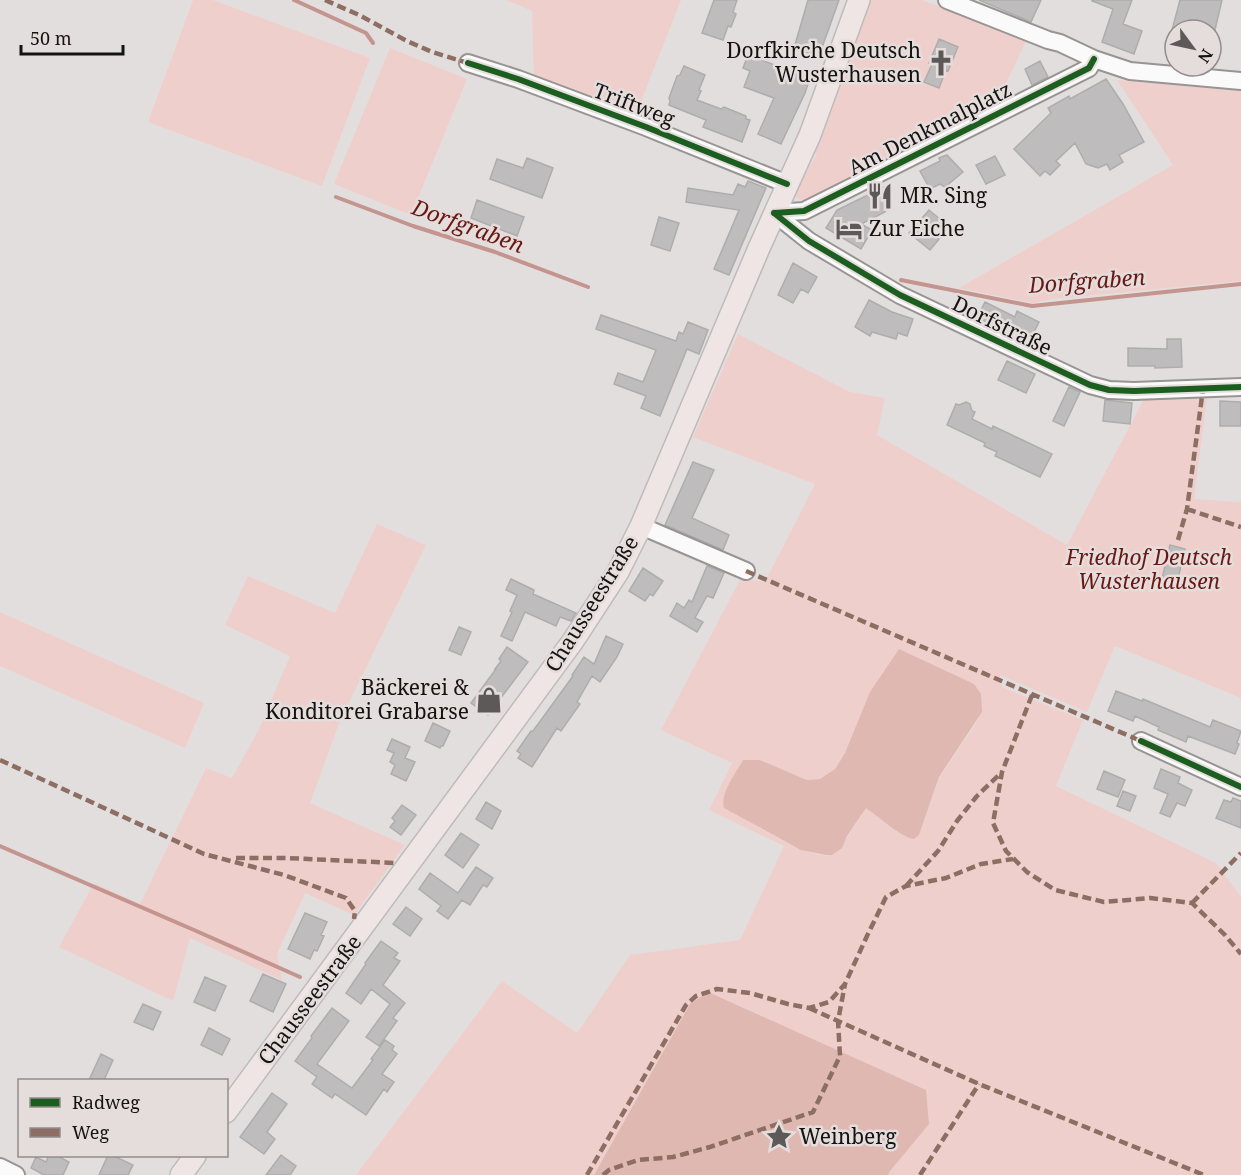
<svg xmlns="http://www.w3.org/2000/svg" width="1241" height="1175" viewBox="0 0 1241 1175" font-family="'Noto Serif',serif">
<style>
.green{fill:#efcfcb;fill-rule:evenodd}
.forest{fill:#e0b8b2}
.lines{fill:none;stroke-linecap:round;stroke-linejoin:round}
.stream{stroke:#c4948e;stroke-width:4}
.building{fill:#bebcbd;stroke:#aeadae;stroke-width:1.5}
.minor-casing{stroke:#989494;stroke-width:20}
.major-casing{stroke:#bdbbbb;stroke-width:24}
.minor{stroke:#fbfafa;stroke-width:16}
.major{stroke:#efe5e4;stroke-width:21}
.quiet{stroke:#8d6e63;stroke-width:4.5;stroke-dasharray:9 4.5;stroke-linecap:butt}
.cycleway-casing{stroke:#e5dddc;stroke-width:10}
.cycleway{stroke:#1b5e20;stroke-width:6}
.labels{text-anchor:middle;stroke-width:5;stroke-linejoin:round;paint-order:stroke}
.poi-label{font-size:21px;fill:#151212;stroke:#e5dddc;text-anchor:start}
.street-label{font-size:21px;fill:#151212;stroke:#e5dddc}
.park-label{font-size:21px;font-style:italic;fill:#681712;stroke:#e5dddc}
.water-label{font-size:22px;font-style:italic;fill:#691813;stroke:#e5dddc}
</style>
<rect width="100%" height="100%" fill="#e3dede"/>
<path class="green" d="M193,0H213L370,58L322,186L148,122Z
M506,0H681L635,117L534,81L532,11Z
M867,0H922L1027,39L998,101L955,123L925,143L806,201C801,200 796,199 794,193L802,174L805,175L817,154L814,151L827,123L830,106Z
M390,48L467,79L411,215L334,184Z
M1117,80L1241,90V281L1052,299L1033,303L959,288L1173,165Z
M738,334L850,392L885,398L877,435L1067,545L1145,397H1207L1194,499L1241,502V698L1115,646L1087,712L1000,675L1002,687L1083,720L1056,786L1216,863L1241,897V1175H888L889,1171L690,1004L594,1175H356L502,981L577,1033L630,955L740,940L784,846L709,810L732,763L661,730L741,578L765,582L815,484L693,437ZM980,717L939,778L919,835L897,832L866,807C859,818 842,849 833,854C816,863 762,829 746,820L760,760L807,780L820,779L835,769L845,753Z
M377,524L426,545L340,721L310,803L405,845L354,915L305,893L277,954L282,980L190,938L173,1001L59,947L94,883L140,904L206,768L232,778L259,729L290,656L225,625L248,576L335,613Z
M0,612L204,703L185,748L0,666Z"/>
<path class="forest" d="M899,649L974,684L981,694L982,712L939,777L919,835L914,839C900,837 878,816 866,808L847,836L842,848L832,855H826L801,850L724,808C720,793 736,773 743,760H760L807,780L820,779L835,769L845,753L870,692Z
M708,992L926,1090L929,1124L890,1171L888,1175H594L690,1004Z"/>
<g class="lines">
<path class="stream" d="M294,0L366,33L373,43
M336,197L413,226L495,252L588,287
M901,280L1032,306L1241,284
M0,846L194,930L300,977"/>
</g>
<path class="building" d="M714,0H737L733,12L736,14L731,27L728,26L723,40L702,33Z
M808,0H839L819,56L794,48Z
M979,0H1041L1031,22Z
M1092,0H1132L1123,24L1142,31L1134,54L1102,42L1113,9L1092,1Z
M1180,0H1222L1215,30H1172Z
M939,39L958,47L948,71L946,70L939,88L924,82L932,64L929,63Z
M748,55L810,78L805,93L781,144L758,134L774,98L744,87L750,71L743,68Z
M1040,61L1048,77L1032,85L1025,69Z
M684,66L705,75L699,90L701,91L697,100L721,109L724,107L746,116V119L750,120L742,142L703,127L706,120L669,105L670,101L669,98L677,76L680,75Z
M1106,79L1123,104L1144,142L1119,155L1123,162L1110,170L1107,164L1098,168L1086,164L1075,143L1056,161L1060,165L1050,175L1045,171L1040,176L1014,149L1051,113L1048,108L1069,96L1070,99Z
M947,155L963,172L945,187L940,184L930,189L920,171L940,161L939,158Z
M995,156L1005,175L986,184L976,165Z
M527,158L553,168L542,198L490,179L497,159L523,168Z
M748,181L766,188L729,275L714,269L739,210L686,202L688,188L733,195L738,184L745,187Z
M884,187L890,191L892,201L885,212L861,224L872,230L861,249L826,228L837,210Z
M477,200L524,217L517,236L471,218Z
M929,210L941,220L930,232L939,239L930,250L909,233Z
M659,217L679,223L670,251L651,245Z
M793,263L817,277L808,293L801,289L793,303L778,295Z
M869,300L892,312L913,319L907,336L898,333L896,339L872,332L870,336L855,327Z
M985,302L1015,317L1017,311L1039,322L1032,336L999,321L996,327L977,318Z
M601,315L676,341L679,332L683,334L688,322L708,330L699,354L687,349L660,416L641,408L646,396L614,384L618,373L643,382L656,350L596,329Z
M1167,339H1181L1182,367L1155,368V366H1128V348L1167,349Z
M1007,361L1035,374L1026,393L998,380Z
M1069,387L1080,392L1064,426L1053,421Z
M1105,400L1132,403L1130,424L1103,421Z
M1220,401L1241,402V426H1220Z
M966,402L970,404L972,411L975,412L972,419L992,429L993,426L1052,454L1040,477L995,456L997,452L984,446L985,443L947,425L956,404L959,405Z
M693,462L714,470L692,518L729,535L723,550L665,525Z
M1170,545L1185,549L1176,587L1161,583Z
M707,566L724,573L713,598L707,596L695,618L703,622L697,632L670,616L677,603L684,608L689,600L692,602Z
M643,568L663,581L653,596L650,594L645,601L629,591Z
M511,579L534,590L533,594L576,613L571,621L560,617L556,626L525,612L512,641L501,636L512,612L510,611L517,595L506,590Z
M459,627L471,632L461,655L449,650Z
M606,636L623,644L617,657L600,682L592,676L577,702L580,704L561,731L557,728L532,767L518,758L521,754L517,751L531,731H533L573,676L572,675L584,657L594,664Z
M507,647L528,662L488,715L471,703L496,669H495L501,661L499,659Z
M1116,691L1142,701L1143,699L1210,727L1213,720L1241,731L1237,743L1239,744L1235,754L1188,736L1186,742L1158,730L1159,727L1135,716L1133,721L1108,711Z
M433,723L450,731L443,746H441L440,748L425,741Z
M392,739L410,747L405,758L415,762L406,781L391,774L395,765L390,762L394,753L387,750Z
M1161,769L1180,777L1178,783L1192,790L1185,806L1177,803L1170,817L1160,813L1168,794L1154,788Z
M1104,771L1125,780L1118,797L1097,789Z
M1123,791L1136,796L1130,811L1117,806Z
M1233,798L1241,801V828L1216,818L1224,800L1231,802Z
M486,802L501,811L492,829L476,819Z
M402,805L416,815L401,835L390,827L395,821L392,818Z
M461,833L479,845L463,868L445,855Z
M476,867L493,878L487,887L483,885L470,905L462,900L448,919L437,911L441,906L419,889L430,873L458,893Z
M406,907L422,919L410,936L393,924Z
M305,913L327,922L321,935L324,936L317,951L314,950L310,959L288,949Z
M381,941L398,953L394,958L400,961L383,985L405,1003L393,1018L397,1021L379,1046L366,1037L390,1004L371,989L361,1004L346,993L366,964L365,963Z
M263,974L286,984L273,1012L250,1001Z
M205,977L226,986L215,1011L194,1002Z
M143,1004L161,1012L153,1030L134,1022Z
M332,1008L349,1021L317,1064L352,1088L373,1060L371,1059L385,1040L394,1046L392,1050L397,1054L382,1074L394,1082L387,1092L384,1089L366,1115L335,1094L332,1098L312,1084L317,1077L295,1061L312,1038L311,1036Z
M209,1028L230,1039L222,1055L201,1045Z
M101,1054L113,1060L104,1080H89Z
M272,1093L287,1104L267,1132L275,1139L264,1154L240,1137Z
M49,1155H56L69,1162L63,1175H44L31,1168L36,1157L46,1162Z
M108,1155H112L133,1165L128,1175H99Z
M281,1155L296,1166L290,1175H266Z"/>
<g class="lines">
<g class="minor-casing">
<path id="minor" d="M947,0L1048,40L1060,43L1094,59L1130,71L1241,81
M468,63L518,79L646,127L787,184
M774,213L809,241L900,295L1090,385L1109,390L1134,391L1241,387
M774,213L804,211L1089,68L1094,59
M641,526L746,571
M1141,741L1241,787
M0,1167L16,1175"/>
</g>
<g class="major-casing">
<path id="major" d="M226,1112L573,641L618,572L641,526L759,248L810,135L859,0
M181,1175L195,1156"/>
</g>
<use href="#minor" class="minor"/>
<use href="#major" class="major"/>
<path class="quiet" d="M325,0L359,15L407,41L432,52L468,63
M1187,509L1241,527
M1178,540L1187,509L1203,389
M746,571L1141,741
M1032,695L1002,772L993,823L1006,851L1027,872L1055,890L1104,902L1150,898L1192,903L1225,935L1241,954
M0,760L204,854L284,875L346,898L355,911L354,919
M236,858H286L396,863
M906,886L938,851L957,821L977,796L1002,772
M1192,903L1241,853
M809,1008L979,1084L1204,1175
M587,1175L686,1005L696,996L717,989L750,993L788,1004L809,1008L829,1002L845,984L867,936L886,897L906,886L946,878L981,864L1013,859
M603,1175L609,1170L638,1160L673,1157L710,1147L813,1112L840,1056L838,1021L845,984
M920,1175L979,1084"/>
<g class="cycleway-casing">
<path id="cycleway" d="M468,63L518,79L646,127L787,184
M774,213L809,241L900,295L1090,385L1109,390L1134,391L1241,387
M774,213L804,211L1089,68L1094,59
M1141,741L1241,787"/>
</g>
<use href="#cycleway" class="cycleway"/>
</g>
<defs>
<g id="church-bare" transform="scale(2.07)"><path d="M-1.2-6h2.4v3.5h3.3v2.4h-3.3V6h-2.4V-.1h-3.3v-2.4h3.3Z" fill="#5d5959" stroke="#e5dddc" stroke-width="2.5" paint-order="stroke"/></g>
<g id="restaurant-bare" transform="scale(2.07)"><path d="M-5-6h1v4h1v-4h1v4h1v-4h1v5L-1.5 .5V6h-2V.5L-5-1ZM5-6V6H3V1.5H1.5Q1.5-4 5-6Z" fill="#5d5959" stroke="#e5dddc" stroke-width="2.5" paint-order="stroke"/></g>
<g id="hotel-bare" transform="scale(2.07)"><path d="M-6-4.5h1.5V1H6V5H4.5V3h-9V5H-6ZM-4 0a1.8 1.8 0 1 1 3.6 0ZM.5 0V-2.5h3Q6-2.5 6 0Z" fill="#5d5959" stroke="#e5dddc" stroke-width="2.5" paint-order="stroke"/></g>
<g id="shop-bare" transform="scale(2.07)"><path d="M-5-2.5h2.3a2.7 3.5 0 0 1 5.4 0H5L5.5 6h-11ZM-1.5-2.5h3a1.5 2.3 0 0 0-3 0Z" fill="#5d5959" stroke="#e5dddc" stroke-width="2.5" paint-order="stroke"/></g>
<g id="sight-bare" transform="scale(2.07)"><path d="M0-6L1.8-2.2L6-1.7L2.9 1.2L3.7 5.4L0 3.3L-3.7 5.4L-2.9 1.2L-6-1.7L-1.8-2.2Z" fill="#5d5959" stroke="#e5dddc" stroke-width="2.5" paint-order="stroke"/></g>
</defs>
<g fill-rule="evenodd">
<use href="#church-bare" x="941" y="63"/>
<use href="#restaurant-bare" x="880" y="196"/>
<use href="#hotel-bare" x="849" y="229"/>
<use href="#shop-bare" x="489" y="700"/>
<use href="#sight-bare" x="779" y="1137"/>
</g>
<g class="labels">
<g class="poi-label">
<text x="921" y="58" text-anchor="end">Dorfkirche Deutsch<tspan x="921" dy="24">Wusterhausen</tspan></text>
<text x="900" y="203">MR. Sing</text>
<text x="869" y="236">Zur Eiche</text>
<text x="469" y="695" text-anchor="end">Bäckerei &amp;<tspan x="469" dy="24">Konditorei Grabarse</tspan></text>
<text x="799" y="1144">Weinberg</text>
</g>
<g class="street-label">
<text transform="translate(634 105) rotate(21)" y="7">Triftweg</text>
<text transform="translate(930 129) rotate(-27)" y="7">Am Denkmalplatz</text>
<text transform="translate(1002 326) rotate(26)" y="7">Dorfstraße</text>
<text transform="translate(592 604) rotate(-58)" y="7">Chausseestraße</text>
<text transform="translate(310 1000) rotate(-53)" y="7">Chausseestraße</text>
</g>
<g class="park-label">
<text x="1149" y="565">Friedhof Deutsch<tspan x="1149" dy="24">Wusterhausen</tspan></text>
</g>
<g class="water-label">
<text transform="translate(468 226) rotate(20)" y="8">Dorfgraben</text>
<text transform="translate(1087 281) rotate(-4)" y="8">Dorfgraben</text>
</g>
</g>
<rect x="18" y="1079" width="210" height="78" fill="#e5dddc" stroke="#928c8b" stroke-width="1.5"/>
<rect x="30" y="1098" width="30" height="9" fill="#1b5e20" stroke="#928c8b" stroke-width="1.5"/>
<text x="72" y="1109" font-size="18" fill="#151212">Radweg</text>
<rect x="30" y="1128" width="30" height="9" fill="#8d6e63" stroke="#928c8b" stroke-width="1.5"/>
<text x="72" y="1139" font-size="18" fill="#151212">Weg</text>
<g transform="translate(1193 48) rotate(123)"><circle r="28" fill="#e5dddc" stroke="#928c8b" stroke-width="1.5"/>
<path d="M0-4.5L10 22L0 15L-10 22Z" fill="#5d5959"/>
<text y="-9" font-size="16" font-weight="bold" text-anchor="middle" fill="#151212">N</text>
</g>
<path d="M21 45v9h102v-9" fill="none" stroke="#151212" stroke-width="3"/>
<text x="30" y="45" font-size="18" fill="#151212" stroke="#e5dddc" stroke-width="4.5" paint-order="stroke">50 m</text>
</svg>
